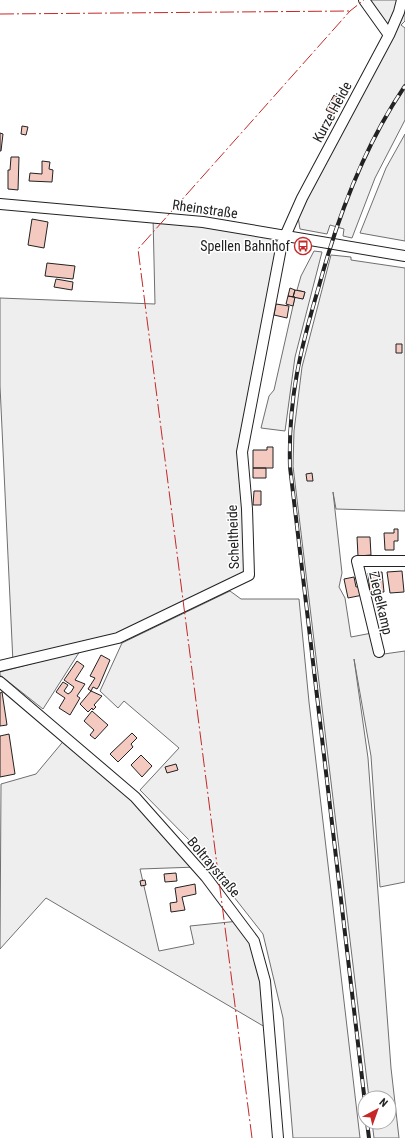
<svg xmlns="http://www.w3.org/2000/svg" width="405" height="1138" viewBox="0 0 405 1138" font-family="'Roboto Condensed',sans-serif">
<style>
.green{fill:#eee;stroke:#6f6f6f}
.building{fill:#f3c9c0;stroke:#222}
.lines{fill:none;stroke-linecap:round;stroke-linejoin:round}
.minor-casing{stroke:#222;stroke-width:12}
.minor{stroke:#fff;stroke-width:10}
.rail-casing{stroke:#222;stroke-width:4}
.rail{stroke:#fff;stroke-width:2.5;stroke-dasharray:8;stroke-linecap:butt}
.power{stroke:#c62828;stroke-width:1;stroke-dasharray:14 3 2 3;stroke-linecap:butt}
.labels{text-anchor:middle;stroke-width:3;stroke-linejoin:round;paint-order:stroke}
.street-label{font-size:14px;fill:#222;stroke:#fff}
.poi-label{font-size:14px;fill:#222;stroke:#fff;text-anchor:end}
</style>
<rect width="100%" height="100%" fill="#fff"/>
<path class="green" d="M364,0H405V21L401,25L405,28V120L375,178L352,238L343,236L344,229L330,225L327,234L300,229L298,217L358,100L393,38Z
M405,134V241L360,233L386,168Z
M153,216L285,236L242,452L249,575L118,638L13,663L0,386V298L155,304Z
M314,251L322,252L295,357L285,431L261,428L269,396L274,390L295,297L303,299L305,292L297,290L301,276Z
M331,255L351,257V260L405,268V511L336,509L333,492L342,573L339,587L345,598L351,637L372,633L377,655L405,651V882L380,887L371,756L354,659L368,758L391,1068L399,1138H374L372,1122H389V1098H369L293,466L294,431L302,367Z
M230,591L241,599H299L309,702L360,1138H293L283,1018L263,934L190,841L140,790L179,748L124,701L118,708L100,691L122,643Z
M80,651L43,709L0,675V672Z
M66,738L135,797L197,867L140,869L159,951L194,944L190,926L239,921L254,941L270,1030L46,898L0,949L1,784L36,774Z"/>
<path class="building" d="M334,95L339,98L336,104L339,105L334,114L326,110Z
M22,126L28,127L26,135L21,134Z
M0,133L3,134L1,151H0Z
M11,157H19L18,190L8,189V170H10Z
M42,161L50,162L49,169L53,170L52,182L29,181L30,173L42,174Z
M32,219L48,222L44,248L28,245Z
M47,263L75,266L73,279L45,276Z
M56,279L73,282L72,290L54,287Z
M290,288L295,290L293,297L288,296Z
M295,290L305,292L303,299L293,297Z
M288,296L295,297L293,306L286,304Z
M276,304L289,306L287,318L274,315Z
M396,344H402V353H396Z
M267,447H273V468H253V450H267Z
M253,468H266V478H253Z
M312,473L313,481H307L306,474Z
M254,491H261V505H253Z
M394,529H398V541H394V550H385L384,533H394Z
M357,537H370L371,555L358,556Z
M402,571L404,592L390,593L387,572Z
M382,572L384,592L370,593L368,573Z
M354,577L356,587L361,586L363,595L348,598L344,579Z
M101,655L110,660L99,686L97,689L93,687L91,691L88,689L95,678L90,676Z
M77,661L84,666L75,680L85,684L77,696L80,698L70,715L59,708L65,698L56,692L63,682L68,685L64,691L68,694L71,692L74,687L64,680Z
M91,691L102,696L94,705L96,707L93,710L92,708L88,712L80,704Z
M2,692L7,725L0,726V693Z
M92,711L108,725L95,739L90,735L94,730L84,721Z
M132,733L137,738L131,744L133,747L118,762L110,754Z
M9,734L15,774L0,777V736Z
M141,755L152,766L142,777L131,765Z
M176,764L178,770L167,773L165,767Z
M176,873L177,881L165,882L164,874Z
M145,880L146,885L141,886L140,881Z
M195,884L196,894L182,897L185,910L171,912L170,903L177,902L175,888Z"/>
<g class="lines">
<g class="minor-casing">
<path id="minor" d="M364,0L389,35
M0,204L203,222L405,256
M379,652L357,561H405
M0,666L118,638L249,575L247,509L242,452L282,243L302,198L389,35L399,12L402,0
M0,682L135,797L206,877L254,941L265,981L278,1138"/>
</g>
<use href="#minor" class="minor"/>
<g class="rail-casing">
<path id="rail" d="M365,1103L290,467C288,400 300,350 319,286C338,216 364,146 405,86
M367,1122L369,1138"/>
</g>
<use href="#rail" class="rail"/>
<path class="power" d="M0,14L350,11
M252,1138L138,249L350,11L364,0"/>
</g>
<defs>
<g id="bus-ring" transform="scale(0.9)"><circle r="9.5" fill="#fff" stroke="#c62828" stroke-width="1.5"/><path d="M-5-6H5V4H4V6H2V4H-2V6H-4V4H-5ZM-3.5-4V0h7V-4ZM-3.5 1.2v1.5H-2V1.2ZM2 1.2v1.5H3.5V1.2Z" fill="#c62828"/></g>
</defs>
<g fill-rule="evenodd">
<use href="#bus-ring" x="303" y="246"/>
</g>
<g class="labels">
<g class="street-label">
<text transform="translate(332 112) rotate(-62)" y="5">Kurze Heide</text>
<text transform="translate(205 209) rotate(8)" y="5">Rheinstraße</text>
<text transform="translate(233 537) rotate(-92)" y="5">Scheltheide</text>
<text transform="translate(381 603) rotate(77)" y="5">Ziegelkamp</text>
<text transform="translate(214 867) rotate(50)" y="5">Boltraystraße</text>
</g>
<g class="poi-label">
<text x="290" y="251">Spellen Bahnhof</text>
</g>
</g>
<g transform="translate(377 1110) rotate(41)"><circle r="19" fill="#ffffff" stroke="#a7a7a7"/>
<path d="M0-3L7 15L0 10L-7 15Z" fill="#c62828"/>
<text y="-6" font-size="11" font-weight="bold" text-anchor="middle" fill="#222222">N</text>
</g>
</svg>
